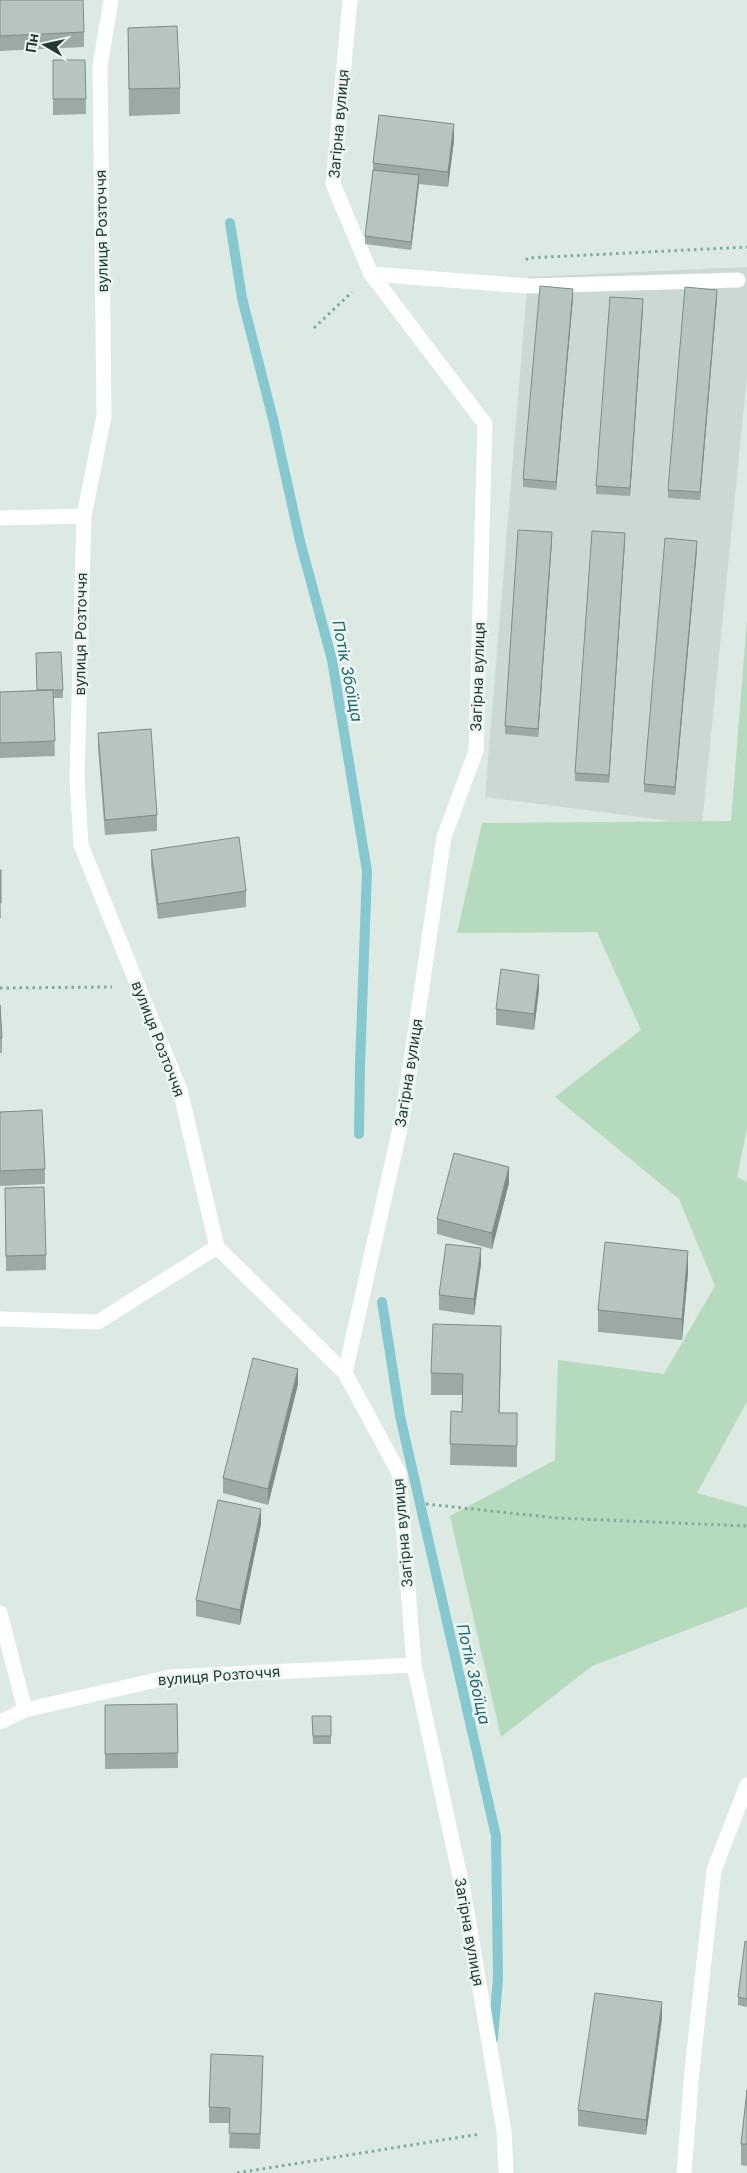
<svg xmlns="http://www.w3.org/2000/svg" width="747" height="2173" viewBox="0 0 747 2173" font-family="Inter,sans-serif">
<style>
.built{fill:#cbd9d2}
.green{fill:#b6dabd}
.lines{fill:none;stroke-linecap:round;stroke-linejoin:round}
.stream{stroke:#85c8cf;stroke-width:10}
.path{stroke:#7eac9b;stroke-width:3;stroke-dasharray:2.5 4;stroke-linecap:butt}
.lane{stroke:#fff;stroke-width:15}
.street{stroke:#fff;stroke-width:15}
.wall{fill:#9daaa4}
.shaded-wall{fill:#7f8b86}
.building{fill:#b6c6bf;stroke:#7f8b86}
.labels{text-anchor:middle;stroke-width:5;stroke-linejoin:round;paint-order:stroke}
.street-label{font-size:15px;fill:#1f3830;stroke:#edf6f1}
.water-label{font-size:16px;font-style:italic;fill:#1b6972;stroke:#edf6f1}
</style>
<rect width="100%" height="100%" fill="#dde9e3"/>
<path class="built" d="M747,267V376L702,825L485,797L528,277Z"/>
<path class="green" d="M747,619V1129L737,1177L747,1182V1402L697,1493L747,1507V1607L592,1666L501,1737L450,1516L555,1460L558,1360L664,1374L715,1286L679,1199L555,1097L641,1030L597,932L457,933L482,823L731,821Z"/>
<g class="lines">
<path class="stream" d="M230,223L242,298L273,419L300,541L332,660L367,871L360,1065L359,1134
M382,1302L400,1416L496,1836L498,1978L493,2039"/>
<path class="path" d="M526,260L528,258L747,247
M314,328L352,292
M0,988L112,987
M426,1504L557,1518L747,1526
M237,2173L480,2134"/>
<path class="lane" d="M371,274L528,286L738,280
M0,1319L98,1322L217,1247
M0,1613L25,1710"/>
<path class="street" d="M111,0L100,66L104,416L84,516L77,778L81,845L180,1090L217,1247L345,1373
M350,0L333,184L371,274L485,424L476,751L444,837L403,1115L345,1373L399,1473L414,1665L464,1895L504,2131L506,2173
M0,518L84,516
M0,1722L25,1710L170,1677L414,1665
M684,2173L692,2071L714,1870L747,1785"/>
</g>
<path class="wall" d="M0,0L84,32V47L0,51Z
M128,28L180,88V114L129,116Z
M53,60H85L86,114L53,115Z
M454,140L448,187L419,184L411,250L365,244V236L373,170V163Z
M573,297L556,490L523,487V479Z
M717,298L700,500L668,498V490Z
M643,307L630,496L596,494V486Z
M552,540L538,737L505,734V726Z
M625,541L609,783L575,781V773Z
M697,549L675,795L644,792V784Z
M63,690V698H53L55,756L0,758V692Z
M98,733L157,815V831L105,835L98,748Z
M151,850L246,891V907L158,919L151,865Z
M0,870L1,918H0Z
M539,990L534,1030L496,1025V1009Z
M0,1005L2,1038V1053H0Z
M0,1112L45,1169V1184L0,1186Z
M509,1183L492,1249L437,1234V1219Z
M5,1188L46,1255V1270L6,1271Z
M481,1264L474,1315L439,1310V1295Z
M688,1272L682,1340L598,1332V1310Z
M501,1348L499,1413H517V1467L450,1465L451,1411L462,1412L463,1395H431V1373Z
M298,1384L268,1505L223,1493V1478Z
M261,1524L240,1625L196,1616V1600Z
M177,1704L178,1768L105,1769V1705Z
M312,1716H331V1744H313Z
M747,1942V2007L738,2005V1997Z
M662,2018L646,2135L578,2126V2110Z
M263,2071L260,2149L229,2148L230,2123H209V2107Z
M747,2090V2166L741,2165V2144Z"/>
<path class="shaded-wall" d="M454,124V140L448,187V172Z
M419,175V183L411,250V242Z
M573,289V297L556,490V482Z
M717,290V298L700,500V492Z
M643,299V307L630,496V488Z
M552,532V540L538,737V729Z
M625,533V541L609,783V775Z
M697,541V549L675,795V787Z
M539,975V990L534,1030V1014Z
M509,1167V1183L492,1249V1233Z
M481,1248V1264L474,1315V1299Z
M688,1251V1272L682,1340V1319Z
M501,1326V1348L499,1434V1413Z
M298,1369V1384L268,1505V1489Z
M261,1509V1524L240,1625V1610Z
M662,2002V2018L646,2135V2120Z"/>
<path class="building" d="M0,0H83L84,32L0,36Z
M177,26L180,88L129,89L128,28Z
M53,60H85L86,99H53Z
M379,115L454,124L448,172L373,163Z
M373,170L419,175L411,242L365,236Z
M540,286L573,289L556,482L523,479Z
M685,287L717,290L700,492L668,490Z
M610,297L643,299L630,488L596,486Z
M518,530L552,532L538,729L505,726Z
M592,531L625,533L609,775L575,773Z
M665,538L697,541L675,787L644,784Z
M61,652L63,690H37L36,653Z
M53,690L55,741L0,743V692Z
M151,729L157,815L105,820L98,733Z
M239,837L246,891L158,904L151,850Z
M0,870H1V903H0Z
M501,969L539,975L534,1014L496,1009Z
M0,1005L2,1038H0Z
M42,1110L45,1169L0,1171V1112Z
M454,1153L509,1167L492,1233L437,1219Z
M44,1187L46,1255L6,1256L5,1188Z
M605,1242L688,1251L682,1319L598,1310Z
M446,1244L481,1248L474,1299L439,1295Z
M433,1324L501,1326L499,1413H517V1446L450,1444L451,1411L462,1412L463,1374L431,1373Z
M253,1358L298,1369L268,1489L223,1478Z
M218,1500L261,1509L240,1610L196,1600Z
M177,1704L178,1753L105,1754V1705Z
M312,1716H331V1736H313Z
M745,1941L747,1942V1999L738,1997Z
M595,1993L662,2002L646,2120L578,2110Z
M211,2054L263,2056L260,2134L229,2133L230,2108L209,2107Z
M747,2090V2144H741Z"/>
<g class="labels">
<g class="street-label">
<text transform="translate(339 124) rotate(-85)" y="5">Загірна вулиця</text>
<text transform="translate(102 231) rotate(-91)" y="5">вулиця Розточчя</text>
<text transform="translate(81 634) rotate(-89)" y="5">вулиця Розточчя</text>
<text transform="translate(478 677) rotate(-88)" y="5">Загірна вулиця</text>
<text transform="translate(158 1039) rotate(69)" y="5">вулиця Розточчя</text>
<text transform="translate(409 1073) rotate(-81)" y="5">Загірна вулиця</text>
<text transform="translate(403 1533) rotate(-95)" y="5">Загірна вулиця</text>
<text transform="translate(219 1676) rotate(-4)" y="5">вулиця Розточчя</text>
<text transform="translate(469 1932) rotate(80)" y="5">Загірна вулиця</text>
</g>
<g class="water-label">
<text transform="translate(348 671) rotate(79)" y="6">Потік Збоїща</text>
<text transform="translate(474 1674) rotate(77)" y="6">Потік Збоїща</text>
</g>
</g>
<g transform="translate(45 45) rotate(279)" stroke="#edf6f1" stroke-width="4" paint-order="stroke">
<path d="M0-4L9 19L0 12L-9 19Z" fill="#1f3830"/>
<text y="-8" font-size="14" font-weight="bold" text-anchor="middle" fill="#1f3830">Пн</text>
</g>
</svg>
